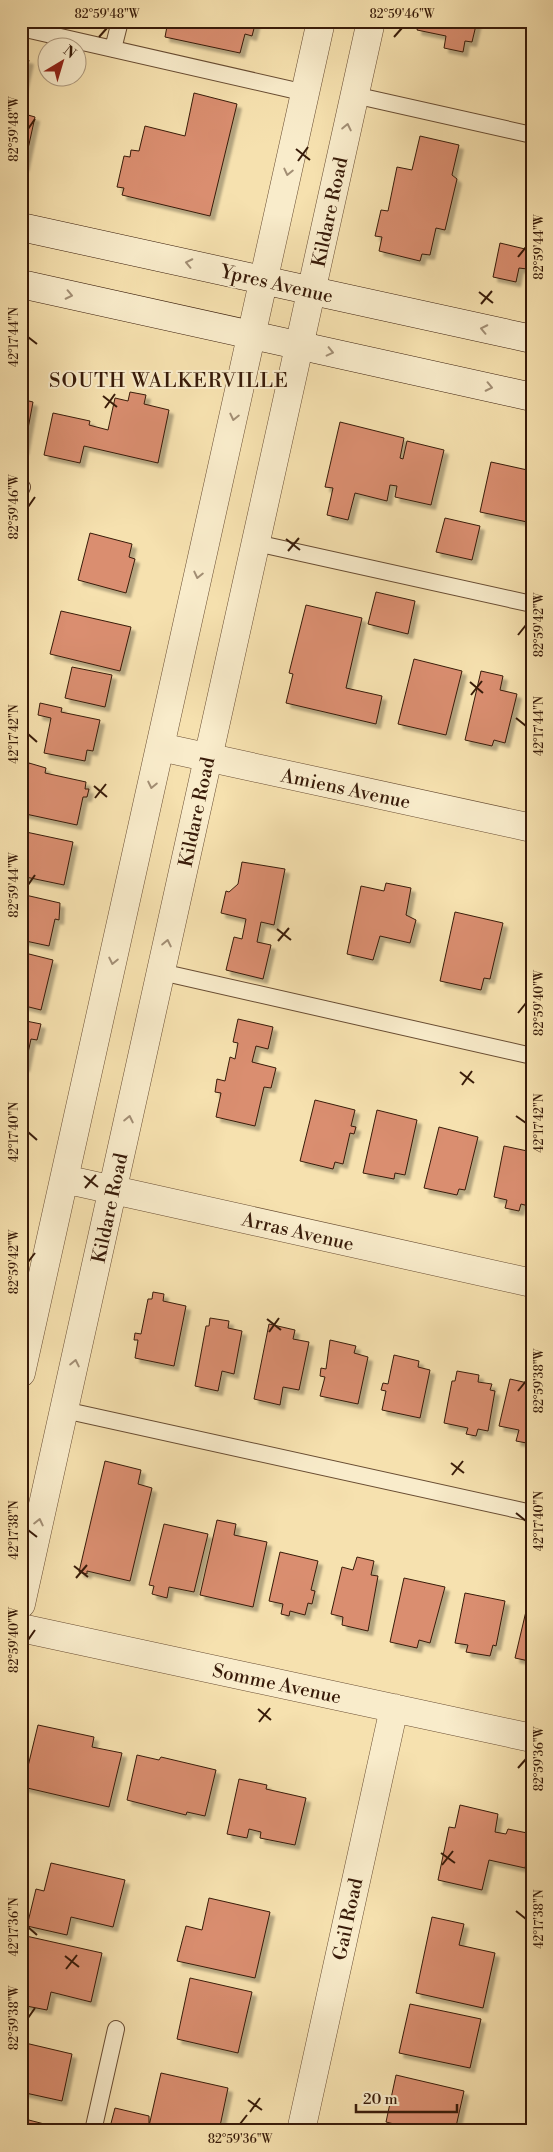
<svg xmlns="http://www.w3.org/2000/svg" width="553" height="2152" viewBox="0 0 553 2152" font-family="'Libre Bodoni',serif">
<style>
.building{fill:#da8e6f;stroke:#381b09;filter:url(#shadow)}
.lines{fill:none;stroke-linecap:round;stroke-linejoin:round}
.lane-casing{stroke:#684c32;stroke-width:18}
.street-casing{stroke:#684c32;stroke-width:29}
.secondary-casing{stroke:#381b09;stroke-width:29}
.lane{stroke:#f9eccb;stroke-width:16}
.street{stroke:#f9eccb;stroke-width:28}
.secondary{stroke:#f9eccb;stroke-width:28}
.oneway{stroke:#a28e74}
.ticks{fill:none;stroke:#381b09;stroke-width:2}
.labels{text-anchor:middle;stroke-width:4;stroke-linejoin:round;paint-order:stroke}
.street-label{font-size:19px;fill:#381b09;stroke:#f9eccb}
.neighbourhood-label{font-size:20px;letter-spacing:1px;fill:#381b09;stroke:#f9eccb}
.neatline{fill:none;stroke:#381b09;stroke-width:2}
.ticks-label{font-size:12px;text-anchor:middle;fill:#381b09}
</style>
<defs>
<filter id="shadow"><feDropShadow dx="4.5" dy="4.5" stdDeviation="1" flood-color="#0004"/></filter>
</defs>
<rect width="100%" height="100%" fill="#f6e1af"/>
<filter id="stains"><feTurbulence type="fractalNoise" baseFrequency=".004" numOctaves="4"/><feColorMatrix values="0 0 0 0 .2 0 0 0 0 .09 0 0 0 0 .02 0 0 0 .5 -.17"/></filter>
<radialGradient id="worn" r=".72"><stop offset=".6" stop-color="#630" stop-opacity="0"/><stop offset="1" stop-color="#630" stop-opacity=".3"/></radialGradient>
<path class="building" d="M168,21H256L252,36L245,34L240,53L165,37Z
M419,21H477L472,42L465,41L463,52L444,48L446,36L417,30Z
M21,58L29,60L21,95Z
M194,93L237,104L210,216L122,195L124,188L117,187L124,156L130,157L131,150L139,151L145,126L185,136Z
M21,113L35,117L24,167L21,166Z
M420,136L459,145L452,175L457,179L445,230L436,228L430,255L422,254L420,261L379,251L382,237L375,236L381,210L388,211L397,167L412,170Z
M530,225L532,226V275L526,273L527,269L519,268L516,282L493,277L500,243L525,249Z
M130,392L146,395L144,404L169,410L158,463L84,446L80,463L44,455L53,413L90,421L89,425L108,430L115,398L128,401Z
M21,399L33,402L24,450H21Z
M340,422L404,438L400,458L403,459L407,441L444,450L431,505L395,497L397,486L390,485L387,501L355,493L348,520L327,515L333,488L325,487Z
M491,462L532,471V523L480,512Z
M445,518L480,526L472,560L436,552Z
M90,533L132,544L129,557L135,559L126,593L78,580Z
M376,592L415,601L408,634L368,624Z
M306,605L362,618L346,688L382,696L376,724L286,703L293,674L289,673Z
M61,611L131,627L120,671L50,654Z
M414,659L462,671L446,735L398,724Z
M72,667L112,675L105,707L65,698Z
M481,671L503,676L500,690L517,694L505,743L494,740L492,746L465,740Z
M40,703L62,708L61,712L100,720L93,751L87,750L85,761L44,753L51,718L38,715Z
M29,763L46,768L45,773L86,782L85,789H89L87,797H83L77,825L21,813V778L23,770H27Z
M26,832L73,842L64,885L21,876V847Z
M242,862L285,869L274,925L261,922L257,942L271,945L263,979L226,970L234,937L242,939L246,919L221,913L226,891L229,892L238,884Z
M386,883L411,888L406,915L416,920L410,943L380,936L373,960L347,954L361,886L384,891Z
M21,894L60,903L59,920L55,919L49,946L21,940Z
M455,912L503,923L490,979L484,978L481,990L440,981Z
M21,952L53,960L41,1010L21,1005Z
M238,1019L273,1027L268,1049L256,1046L252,1062L276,1068L271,1088L264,1087L255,1126L216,1117L221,1093L215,1092L217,1079L225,1081L230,1057L235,1059L238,1043L233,1042Z
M21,1020L41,1024L37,1040L31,1039L25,1067H21Z
M315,1100L355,1110L351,1126L356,1127L354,1134L350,1133L343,1164L335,1162L333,1169L300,1161Z
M377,1110L417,1120L405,1175L395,1173L394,1179L363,1173Z
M439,1127L478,1137L465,1190L459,1189L457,1195L424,1188Z
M504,1146L532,1152V1207L521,1204L519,1211L505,1208L507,1200L494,1197Z
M153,1292L164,1294L163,1301L186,1306L174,1366L135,1358L138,1340H134L135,1333L141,1334L148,1299H152Z
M210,1318L229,1321L228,1328L242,1331L234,1374L222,1371L218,1391L195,1386L206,1326H209Z
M269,1324L295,1330L293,1339L309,1342L299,1390L283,1387L280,1405L254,1399Z
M330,1340L356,1346L354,1353L368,1357L358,1404L320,1396L325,1377L320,1376L321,1368L326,1369Z
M394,1355L419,1361L418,1367L430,1370L420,1418L382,1410L386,1391L381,1390L383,1383L388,1384Z
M457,1371L479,1375L478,1382L492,1384L490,1390L495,1391L488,1431L478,1429L476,1436L466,1434L468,1428L444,1423L452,1381H455Z
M510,1379L532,1384V1444L516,1441L519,1430L499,1426Z
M105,1461L141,1470L138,1484L152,1488L130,1581L87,1571V1574L79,1572Z
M217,1520L236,1524L234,1535L267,1542L253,1607L200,1595Z
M164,1524L208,1534L194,1592L169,1587L167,1598L152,1594L154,1586L149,1585Z
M280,1552L318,1561L311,1590L315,1591L312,1604L308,1603L305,1615L290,1611L289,1616L281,1614L283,1604L269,1601Z
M357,1557L374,1561L371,1575L378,1576L368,1631L342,1625L343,1617L331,1614L342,1567L353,1570Z
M404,1578L445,1587L430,1643L419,1640L417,1648L390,1642Z
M465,1593L505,1601L496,1646L493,1645L490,1656L466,1652L468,1645L455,1643Z
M527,1607L532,1609V1666H529V1661L515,1658Z
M38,1725L94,1737L92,1747L122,1753L109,1807L23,1787Z
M137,1755L159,1760L161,1757L216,1770L205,1816L187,1812L186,1815L127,1800Z
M239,1779L267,1785L266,1789L306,1798L295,1845L260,1838L261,1832L249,1829L247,1838L227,1834Z
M460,1805L498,1814L495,1832L506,1834L508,1829L532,1834L525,1868L489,1860L482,1890L438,1880L449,1827L455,1828Z
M51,1863L125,1880L113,1927L71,1917L67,1935L27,1926L36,1889L44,1891Z
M209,1898L270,1912L255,1978L177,1961L186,1926L202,1930Z
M432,1917L464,1924L459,1945L495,1953L483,2008L416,1993Z
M26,1936L102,1953L91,2002L51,1992L47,2010L21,2005V1956Z
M190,1978L252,1992L238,2053L177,2039Z
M410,2004L481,2019L470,2068L399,2053Z
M21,2042L72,2054L62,2101L21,2092Z
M161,2073L228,2088L219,2131H109L115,2108L149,2116V2126Z
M396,2075L464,2091L455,2131H423L386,2122Z
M21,2118L56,2127L55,2131H21Z"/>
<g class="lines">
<g class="lane-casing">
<path id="lane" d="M21,28L306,93
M113,49L120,21
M354,95L532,135
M21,489L22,487
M256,543L532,604
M161,972L532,1056
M64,1410L532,1513
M93,2131L116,2029"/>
</g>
<g class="street-casing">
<path id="street" d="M160,747L532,828
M64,1179L532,1283
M21,1373L321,21
M21,1604L371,21
M21,1628L532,1738
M301,2131L394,1708"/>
</g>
<g class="secondary-casing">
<path id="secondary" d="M21,227L532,339
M21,284L532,397"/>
</g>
<use href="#lane" class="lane"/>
<use href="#street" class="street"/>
<use href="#secondary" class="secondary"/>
</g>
<defs><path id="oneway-chevron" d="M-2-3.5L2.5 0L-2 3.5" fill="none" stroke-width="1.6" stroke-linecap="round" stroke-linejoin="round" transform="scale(1.25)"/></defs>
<g class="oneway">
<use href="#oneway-chevron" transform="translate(347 127) rotate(-78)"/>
<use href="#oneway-chevron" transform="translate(288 172) rotate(103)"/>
<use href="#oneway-chevron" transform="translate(189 263) rotate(-168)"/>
<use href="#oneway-chevron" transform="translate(69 295) rotate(12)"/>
<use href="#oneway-chevron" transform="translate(484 329) rotate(-168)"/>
<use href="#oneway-chevron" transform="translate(330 352) rotate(13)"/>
<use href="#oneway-chevron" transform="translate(489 387) rotate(12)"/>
<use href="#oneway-chevron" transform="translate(234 417) rotate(103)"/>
<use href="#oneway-chevron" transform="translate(198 575) rotate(103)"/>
<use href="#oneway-chevron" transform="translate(152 785) rotate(102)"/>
<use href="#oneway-chevron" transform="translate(167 943) rotate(-78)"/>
<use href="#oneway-chevron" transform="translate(113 961) rotate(102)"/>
<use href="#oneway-chevron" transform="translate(129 1119) rotate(-78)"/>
<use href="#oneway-chevron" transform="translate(75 1363) rotate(-78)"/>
<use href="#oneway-chevron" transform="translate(39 1522) rotate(-77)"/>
</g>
<path class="ticks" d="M99,37L107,28M394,37L402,28M28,129L35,119M296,149L310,160M298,161L308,147M518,257L526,247M479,292L493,303M481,304L492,291M28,337L37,344M103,396L117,407M105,408L115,394M28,507L35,497M286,539L300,550M288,551L299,538M518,635L526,625M470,682L483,693M471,695L482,681M516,718L526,726M28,734L37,742M94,786L107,797M95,798L106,784M28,885L35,875M277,929L291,940M278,941L289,928M518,1013L526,1003M460,1072L474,1083M462,1085L472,1071M516,1116L526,1123M28,1132L37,1140M84,1176L98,1187M85,1188L96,1175M28,1262L35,1253M267,1319L281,1330M269,1332L279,1318M518,1391L526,1381M451,1463L464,1473M452,1475L463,1461M516,1513L526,1521M28,1530L37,1537M74,1566L88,1577M76,1578L87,1565M28,1640L35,1630M258,1709L271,1720M259,1722L270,1708M518,1768L526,1759M441,1853L455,1863M442,1865L453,1851M516,1911L526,1919M28,1927L37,1935M65,1956L79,1967M66,1969L77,1955M28,2018L35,2008M248,2100L262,2110M250,2112L260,2098M240,2124L247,2115"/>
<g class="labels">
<g class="street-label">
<text transform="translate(329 212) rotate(-78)" y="7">Kildare Road</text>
<text transform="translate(277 283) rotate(13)" y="7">Ypres Avenue</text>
<text transform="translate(346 788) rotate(12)" y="7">Amiens Avenue</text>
<text transform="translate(196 812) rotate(-78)" y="7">Kildare Road</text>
<text transform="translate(109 1208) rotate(-78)" y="7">Kildare Road</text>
<text transform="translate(298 1231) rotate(13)" y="7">Arras Avenue</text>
<text transform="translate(277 1683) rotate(12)" y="7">Somme Avenue</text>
<text transform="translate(347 1919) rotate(-78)" y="7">Gail Road</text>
</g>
<g class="neighbourhood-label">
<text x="169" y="387">SOUTH WALKERVILLE</text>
</g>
</g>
<rect width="553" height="2152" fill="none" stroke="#f6e1af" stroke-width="55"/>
<g transform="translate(62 62) rotate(38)"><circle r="24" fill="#f9eccb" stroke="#ac987d"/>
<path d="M0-4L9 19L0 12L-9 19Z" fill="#8f2418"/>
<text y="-8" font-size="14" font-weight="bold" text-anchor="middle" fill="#381b09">N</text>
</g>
<path d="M356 2104v8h101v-8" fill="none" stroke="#381b09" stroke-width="2.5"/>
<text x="363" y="2104" font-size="15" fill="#381b09" stroke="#f9eccb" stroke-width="4" paint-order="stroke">20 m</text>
<rect x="28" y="28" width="498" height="2096" class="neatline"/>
<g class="ticks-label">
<text x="107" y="18">82°59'48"W</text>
<text x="402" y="18">82°59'46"W</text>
<text transform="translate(14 129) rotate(-90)" y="4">82°59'48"W</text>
<text transform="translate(539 247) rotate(-90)" y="4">82°59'44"W</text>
<text transform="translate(14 337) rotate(-90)" y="4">42°17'44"N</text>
<text transform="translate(14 507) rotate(-90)" y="4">82°59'46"W</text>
<text transform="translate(539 625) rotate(-90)" y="4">82°59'42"W</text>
<text transform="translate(539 726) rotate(-90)" y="4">42°17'44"N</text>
<text transform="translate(14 734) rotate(-90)" y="4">42°17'42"N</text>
<text transform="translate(14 885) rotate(-90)" y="4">82°59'44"W</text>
<text transform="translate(539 1003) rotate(-90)" y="4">82°59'40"W</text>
<text transform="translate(539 1123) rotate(-90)" y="4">42°17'42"N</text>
<text transform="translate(14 1132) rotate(-90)" y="4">42°17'40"N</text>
<text transform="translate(14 1262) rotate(-90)" y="4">82°59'42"W</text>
<text transform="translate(539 1381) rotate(-90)" y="4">82°59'38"W</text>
<text transform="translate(539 1521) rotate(-90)" y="4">42°17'40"N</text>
<text transform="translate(14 1530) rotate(-90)" y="4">42°17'38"N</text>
<text transform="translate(14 1640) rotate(-90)" y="4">82°59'40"W</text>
<text transform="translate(539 1759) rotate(-90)" y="4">82°59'36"W</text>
<text transform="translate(539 1919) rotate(-90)" y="4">42°17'38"N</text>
<text transform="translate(14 1927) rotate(-90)" y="4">42°17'36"N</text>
<text transform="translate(14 2018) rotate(-90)" y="4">82°59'38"W</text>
<text x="240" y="2143">82°59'36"W</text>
</g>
<rect width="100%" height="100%" filter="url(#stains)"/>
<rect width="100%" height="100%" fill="url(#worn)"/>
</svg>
